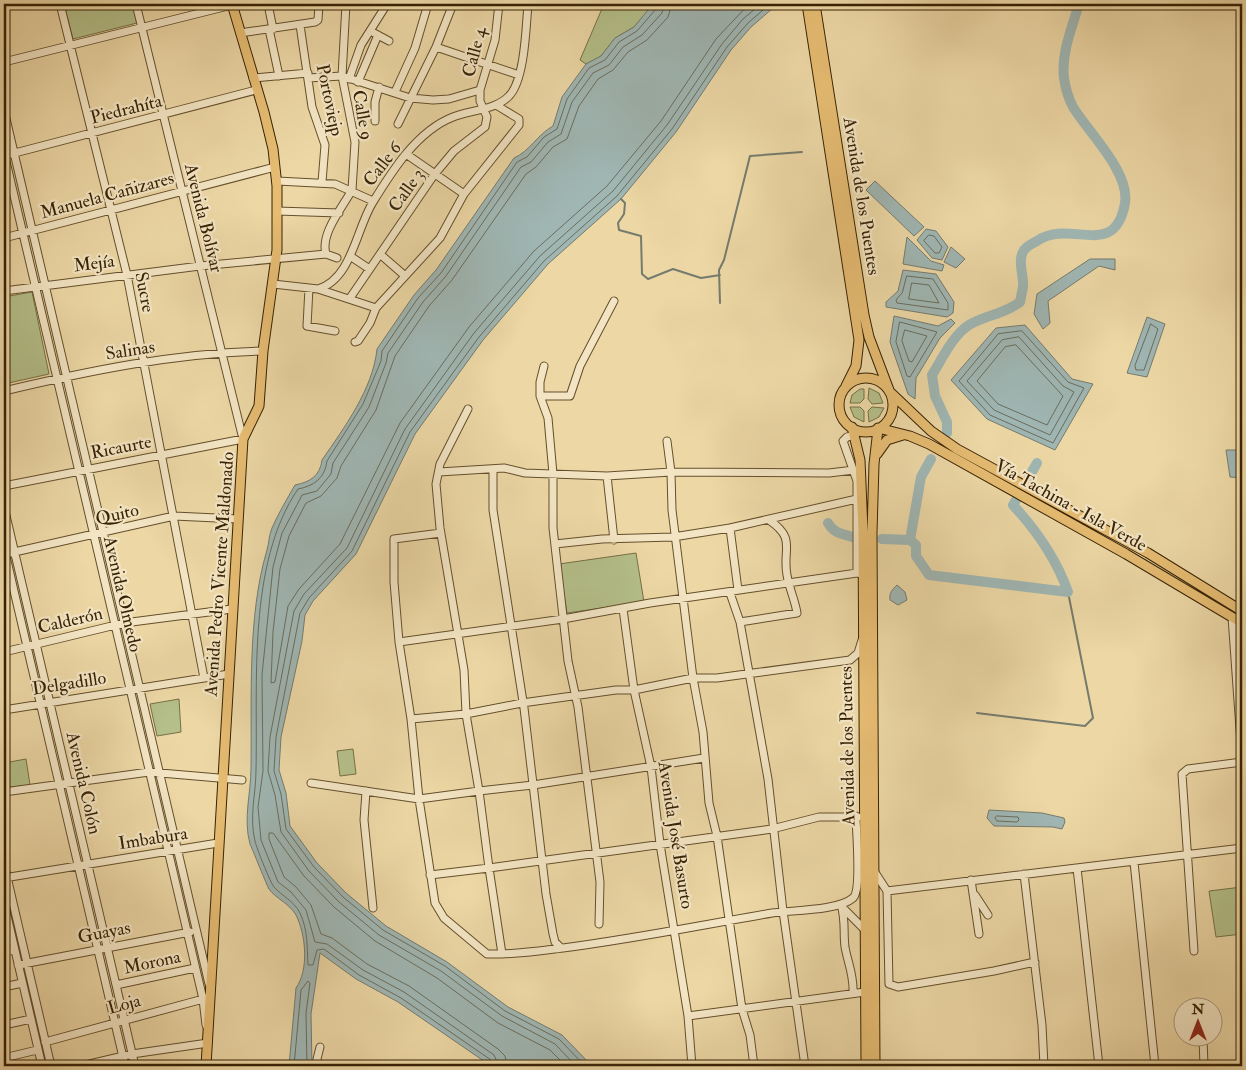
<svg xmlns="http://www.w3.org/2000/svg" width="1246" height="1070" viewBox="0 0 1246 1070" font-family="'IM FELL Double Pica',serif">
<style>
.green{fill:#b4bf89;stroke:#767046}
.water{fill:#9fb6b3;stroke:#757b6d}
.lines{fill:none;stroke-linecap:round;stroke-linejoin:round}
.shore{stroke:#6b6c5c;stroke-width:1}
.stream{stroke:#757b6d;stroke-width:2}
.river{stroke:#9fb6b3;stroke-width:10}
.minor-casing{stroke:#644f2c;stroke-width:9}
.major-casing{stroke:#372204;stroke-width:11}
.minor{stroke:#f3e5c4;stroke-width:7}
.major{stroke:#e6bc72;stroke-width:9}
.labels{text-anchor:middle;stroke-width:4.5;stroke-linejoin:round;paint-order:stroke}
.street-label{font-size:18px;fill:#372204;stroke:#f3e5c4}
</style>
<rect width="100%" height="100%" fill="#ecd7a5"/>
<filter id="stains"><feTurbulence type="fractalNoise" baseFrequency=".004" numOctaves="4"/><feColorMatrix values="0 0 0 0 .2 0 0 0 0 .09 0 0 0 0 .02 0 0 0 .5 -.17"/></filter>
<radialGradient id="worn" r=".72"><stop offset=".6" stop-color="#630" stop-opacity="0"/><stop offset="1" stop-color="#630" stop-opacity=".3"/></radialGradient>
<path class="green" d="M64,4H132L137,23L73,39Z
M604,4L653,6L634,27L615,38L601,56L586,64L580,60Z
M32,292L49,374L4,384V297Z
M869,388L879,393L883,403L872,404L868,399Z
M860,389H864V399L860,403H850L852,395Z
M850,407H860L864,411V422L854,417Z
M872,407L884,408L879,417L869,422L868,411Z
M636,553L644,602L567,613L559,564Z
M179,699L181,732L157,736L150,704Z
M353,749L356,774L340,776L337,751Z
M26,759L30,785L4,788V763Z
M1242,887V934L1216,937L1209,891Z"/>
<path class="water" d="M653,4H788L773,8L751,27L731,50L676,132L621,199L548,264L483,340L415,434L356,554L313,601L305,615L302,641L281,737L279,770L286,793L290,826L317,863L346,893L386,926L447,962L508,1007L562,1035L592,1066H491L398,1002L356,979L320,953L311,1014L312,1066H289L296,988C309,970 306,935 296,915C289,903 275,898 269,889C267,886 252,848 250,844C243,819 251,793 251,768C252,699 247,617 267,550C269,543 269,535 272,528C278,514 287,499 295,485C310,482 320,476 322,460C344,428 373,389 377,349L414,295L436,270L514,158C530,151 537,135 553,126L562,97L586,64L601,56L615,38L634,27Z
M875,181L924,227L914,236L866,190Z
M926,229L936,231L948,247L942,260L932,258L917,240Z
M907,237L931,261L944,265L942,271L903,264Z
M951,247L965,259L956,268L944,262Z
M1090,259H1115V270L1099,266L1048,301L1050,323L1043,329L1034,314L1037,294Z
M903,270L936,274L954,302L953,313L947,317L886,307V302L898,291Z
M894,316L938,326L951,319L955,323L940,338L916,378L915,399L908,394L890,342Z
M1147,317L1165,324L1147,377L1127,373Z
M1025,325L1072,379L1093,384L1055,450L987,419L951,380L996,328Z
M1226,450H1242V478L1230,477Z
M897,585L905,592L907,600L898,605L890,600C889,593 892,590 897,585Z
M989,810L1042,813L1064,818L1065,822L1062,829L1053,827L994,826L987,818Z"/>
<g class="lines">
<path class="shore" d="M672,4L668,17L647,40L628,52L613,70L598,79L579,106L567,139L553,147L536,167L526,174L452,280L429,306L395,356L376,410L341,466L337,478L321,496L306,503L289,536L280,569L273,632L271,683L275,682L288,606L299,589L340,544L400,423L469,327L534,251L607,186L661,121L716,39L749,4
M929,235L934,236L942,247L939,253H935L924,241Z
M907,276L933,279L948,303V310L897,303L896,300L902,293Z
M912,283L929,285L939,303L909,299Z
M900,322L937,332L910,377L907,376L896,342Z
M1151,324L1158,329L1144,370H1136L1135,366Z
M905,330L927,336L912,362L909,361L902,341Z
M1022,331L1068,382L1084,388L1053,443L990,415L959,381L998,334Z
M1019,337L1063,386L1074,392L1050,435L994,410L967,381L1002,340Z
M1016,345L1063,396L1047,425L998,404L977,381L1005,347Z
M997,816L1018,817L1019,820L1017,822L997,821L995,818Z
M294,1066L301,990L308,981L310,983L306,1013L307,1066
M493,1066L491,1060L401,998L359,975L324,949L317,950L313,965H308C307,947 308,930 300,913C294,901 282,896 274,887C271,884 256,847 255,841C249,817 256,794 256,770C258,683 247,564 298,489C314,486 325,478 327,461L363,404L381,361L382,351L418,298L441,273L517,162L527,157L544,137L557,129L567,99L589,68L605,60L619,42L637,31L656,9L658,4
M499,1066L494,1055L404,992L363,970L327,944L315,942L306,910L291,892L278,882L261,840L258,807L263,771L262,675L273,567L282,533L299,501L302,495L317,491L331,474L333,463L369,407L386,363L388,353L423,302L446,276L521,167L531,162L548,142L561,134L572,102L593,73L609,65L623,47L642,35L662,13L664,4
M507,1066L505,1056L498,1049L409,986L367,964L332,938L321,934L311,905L296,887L284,877L269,839V833H273L304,876L334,907L375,941L437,978L498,1023L550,1050L566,1066
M576,1066L555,1044L502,1016L441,971L379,935L339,902L309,871L281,832L275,795L268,771L270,737L294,611L304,594L347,548L405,429L474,333L540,256L613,191L667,125L722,44L743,19L761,4
M585,1066L559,1039L505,1011L445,966L383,930L343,897L314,867L286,829L281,794L274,771L276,737L300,613L309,598L352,551L410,432L479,337L544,261L617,196L672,129L727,47L748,23L770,4"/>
<path class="stream" d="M621,199L625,203L624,214L618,223L619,230L641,236L642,274L648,279L673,269L701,278L720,275
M720,303L719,270L724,260L750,156L802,152
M977,713L1085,726L1093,718L1068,592"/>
<path class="river" d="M947,433V422L935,396L932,375C942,359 953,335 969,325C986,315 1005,314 1020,302C1021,297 1022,292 1023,287C1024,276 1017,260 1024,250C1027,246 1033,243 1037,241C1070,218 1115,261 1125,203C1130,172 1088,132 1073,107C1069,100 1065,87 1064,78C1061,54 1072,27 1079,4
M1029,477L1037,463
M828,523C835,535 843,533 855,538
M882,539L910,540L916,545V556L929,575L1068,592C1056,558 1037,531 1013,505L1016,500
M910,540L921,477L931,459"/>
<g class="minor-casing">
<path id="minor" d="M60,4L127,275L204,678
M268,4L273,29
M300,25L312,107L325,145L322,182
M269,29L279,76
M240,33L315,22L318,20L319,4
M374,33L389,41
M436,47L519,75
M4,62L232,5
M253,78L308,73
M308,78L342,76L410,98L433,100L449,99L480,90
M349,79L361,45L387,4
M358,82L378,35
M395,92L415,48L428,4
M4,110L209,984
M375,121V102L379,87
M398,124L436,47L453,4
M4,153L203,999L206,1025
M11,154L256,90
M406,154L464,194
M277,181L335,184L373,201
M277,211L339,213
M4,238L275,167
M326,254C320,234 342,208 352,190L355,142L342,76L346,4
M380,254L404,275
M350,256L368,268
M273,284L318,289L376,308L440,238L464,194L519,125V119L496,105
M309,288L307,326L335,331
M318,289C352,279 356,229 373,202C392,171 417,131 453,117C470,110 496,110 509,96C525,80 526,26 528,4
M4,291L200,266L326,254L337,258
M350,298L434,175L454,151L485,127L487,117L480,101V90L495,40L499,4
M355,342L358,341L370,323L376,308
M544,366L540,382V396L548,418L553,474V528L568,661L578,707L600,882L599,924
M4,391C88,371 175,353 263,351
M540,396H570L580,366L614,301
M468,409L440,464L436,484L440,528L464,670L466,714L479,791L533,785L704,758
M855,435L847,437L843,441L857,481V573
M493,470V510L524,708L546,894L553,934L555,942L561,948
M439,472L504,468L525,473L607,476L671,472L667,441
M607,476L614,540
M4,486L243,439L136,4
M4,507L135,1066
M441,533L394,539V582L399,642L411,719L419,799L435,903L444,918L487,954C513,955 538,951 563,948C633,939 702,925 772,913C792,910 838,911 853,898C862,890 856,830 856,816
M555,544L602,539L673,537L730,528
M4,548L125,1066
M10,553L174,516L238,519
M738,590L730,528L857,499
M730,593L740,622L768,779L783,911L805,1066
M623,609L634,690L651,767L660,844L688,1016L692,1066
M1232,617L1242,757
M740,622L797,613C795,600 789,588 787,575C782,549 797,539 769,520
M399,642L563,619L650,603L857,573L862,574
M4,652L124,623L232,609
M4,710L229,674
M411,719L466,714L522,703L616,690H634L693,678H717L850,660L858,653L862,640
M311,783L419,799L479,791L489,868L772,829L819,817H858
M366,791L364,820L373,908
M4,792L149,772L242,780
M1134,862L1155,1066
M4,864L51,1066
M1077,868L1099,1066
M874,871L887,891L889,984L898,987L994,971L1035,962
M1024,874L1042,1025L1044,1066
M430,875L489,868L502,954
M4,878L218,843
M971,880L979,934
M887,891L1242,848
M975,895L988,915
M4,903L42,1066
M841,904C846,923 843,931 845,947C848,964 854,975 853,993
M842,907L865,930
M4,951L14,949
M1194,951L1182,774L1188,769L1242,762
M18,965L190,932
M116,985L195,968
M4,987L22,983
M688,1016L865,992
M4,1025L31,1019
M1203,1038L1204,1066
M45,1042L207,998
M4,1058L37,1050
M81,1066L132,1054L208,1043V1040
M319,1066L317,1059L320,1047
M754,1066L750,1035L742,1009L717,836L709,803L703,732L693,678L672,510L671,472L829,473L854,470"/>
</g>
<g class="major-casing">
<path id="major" d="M807,4L859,340L856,366L846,386
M815,4L864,315L869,337L889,390
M839 405a27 27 0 1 1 54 0a27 27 0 1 1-54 0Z
M890,392L931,431L957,449L1148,553L1242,611
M852,427L860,460L863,531L866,1066
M878,428L910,436L929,444L1126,554L1242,623
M877,454L887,440L903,435
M206,1066L243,439L259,406L263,351L277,250V186L273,149L264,112L232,4
M875,1066L872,533L874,464L878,429"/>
</g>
<use href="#minor" class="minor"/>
<use href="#major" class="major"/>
</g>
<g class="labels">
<g class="street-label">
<text transform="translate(474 52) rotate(-76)" y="6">Calle 4</text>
<text transform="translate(330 100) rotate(78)" y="6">Portoviejp</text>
<text transform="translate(126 109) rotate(-14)" y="6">Piedrahíta</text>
<text transform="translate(363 115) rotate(80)" y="6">Calle 9</text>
<text transform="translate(382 164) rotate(-53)" y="6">Calle 6</text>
<text transform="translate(406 190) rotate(-55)" y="6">Calle 3</text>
<text transform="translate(107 195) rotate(-15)" y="6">Manuela Cañizares</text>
<text transform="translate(862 196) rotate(81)" y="6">Avenida de los Puentes</text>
<text transform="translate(204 218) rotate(76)" y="6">Avenida Bolívar</text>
<text transform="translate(94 263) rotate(-7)" y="6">Mejía</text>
<text transform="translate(145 292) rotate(79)" y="6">Sucre</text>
<text transform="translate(130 350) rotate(-9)" y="6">Salinas</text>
<text transform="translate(121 447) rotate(-11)" y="6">Ricaurte</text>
<text transform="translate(1071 505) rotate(29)" y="6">Vía Tachina - Isla Verde</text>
<text transform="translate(117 514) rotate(-13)" y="6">Quito</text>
<text transform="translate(219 574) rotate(-86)" y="6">Avenida Pedro Vicente Maldonado</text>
<text transform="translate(123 594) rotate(77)" y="6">Avenida Olmedo</text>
<text transform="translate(70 620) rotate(-13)" y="6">Calderón</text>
<text transform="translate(69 683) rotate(-9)" y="6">Delgadillo</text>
<text transform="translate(847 746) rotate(-91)" y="6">Avenida de los Puentes</text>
<text transform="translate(84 783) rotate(77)" y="6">Avenida Colón</text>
<text transform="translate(676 835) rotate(81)" y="6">Avenida José Basurto</text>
<text transform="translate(153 838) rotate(-9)" y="6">Imbabura</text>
<text transform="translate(104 932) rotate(-11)" y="6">Guayas</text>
<text transform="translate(152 962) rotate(-12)" y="6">Morona</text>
<text transform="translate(124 1004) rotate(-15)" y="6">Loja</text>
</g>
</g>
<rect width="1246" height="1070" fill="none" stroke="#ecd7a5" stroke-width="20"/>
<rect x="5" y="5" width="1236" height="1060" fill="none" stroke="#372204" stroke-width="2.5"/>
<rect x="10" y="10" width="1226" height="1050" fill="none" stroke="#372204"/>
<g transform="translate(1198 1022)"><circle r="24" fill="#f3e5c4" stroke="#a89777"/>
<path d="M0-4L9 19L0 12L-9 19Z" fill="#8f2418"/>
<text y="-8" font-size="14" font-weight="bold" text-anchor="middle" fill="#372204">N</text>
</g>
<rect width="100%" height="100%" filter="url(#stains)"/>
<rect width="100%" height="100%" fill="url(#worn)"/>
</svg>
